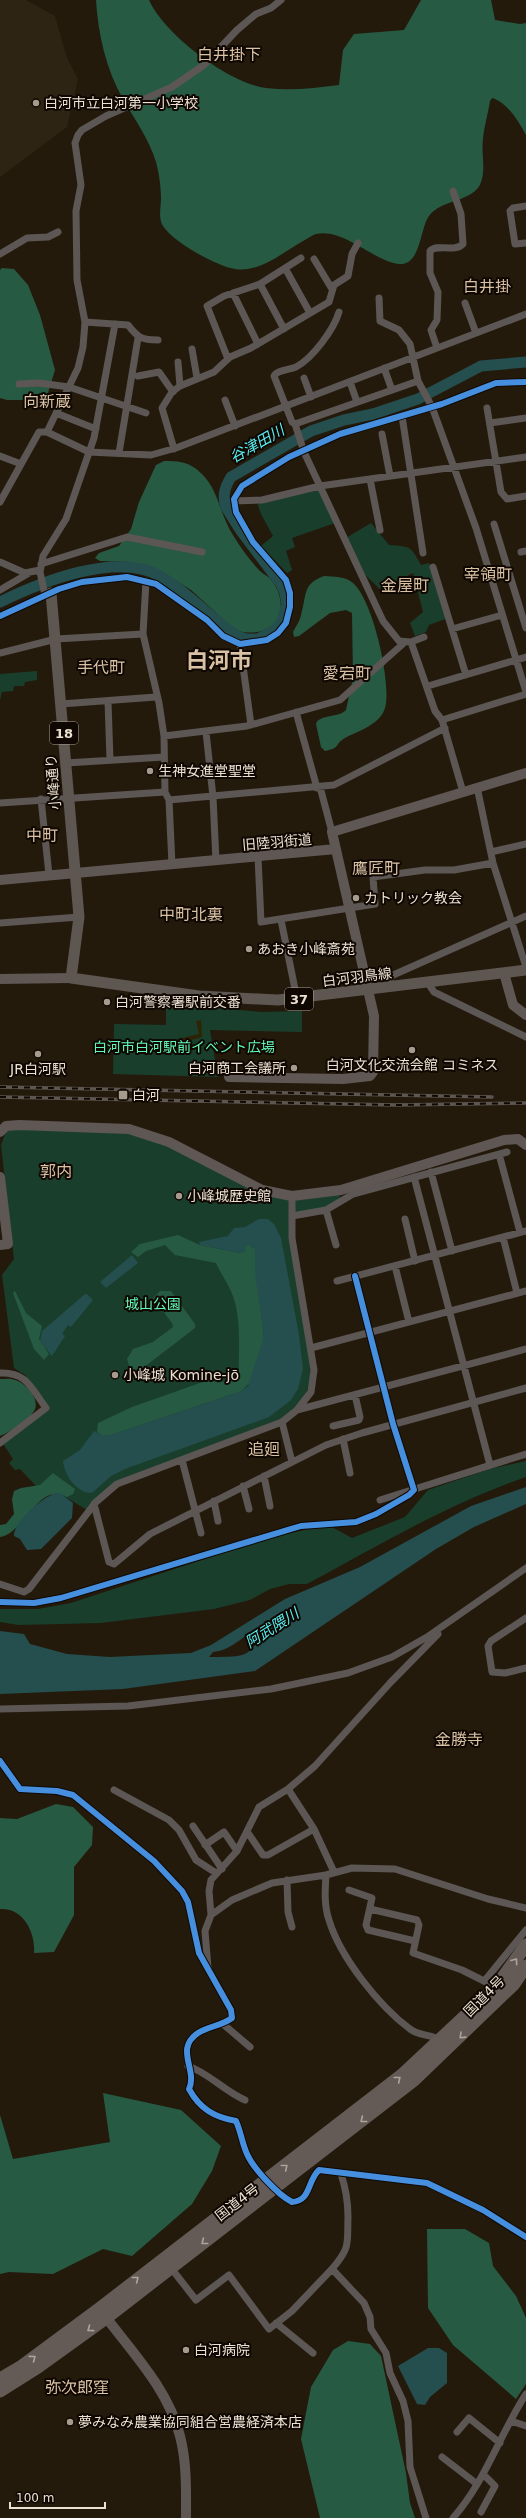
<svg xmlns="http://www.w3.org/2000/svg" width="526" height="2518" viewBox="0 0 526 2518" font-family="'DejaVu Sans','Noto Sans JP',sans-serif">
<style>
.education{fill:#2d2414}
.green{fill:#193f2c}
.forest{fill:#275a42}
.sand{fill:#2d2406}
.water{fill:#254e4e;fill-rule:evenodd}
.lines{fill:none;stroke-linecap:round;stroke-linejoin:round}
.river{stroke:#254e4e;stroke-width:11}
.street{stroke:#5c5654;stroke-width:7}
.secondary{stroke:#5f5754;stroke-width:10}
.primary{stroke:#5e5651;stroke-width:11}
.highway{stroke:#645b57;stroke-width:13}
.rail-casing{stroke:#5e5751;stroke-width:3.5}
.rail{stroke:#0f0701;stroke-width:2;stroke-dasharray:6;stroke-linecap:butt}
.cycleway-casing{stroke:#0f0701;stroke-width:8}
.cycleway{stroke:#468fdf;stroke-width:6}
.oneway{stroke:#afa49b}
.poi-dot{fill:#a69b8d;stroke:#0f0701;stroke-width:1.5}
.labels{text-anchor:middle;stroke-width:4;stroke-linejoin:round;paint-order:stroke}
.shield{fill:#0f0701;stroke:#aa9f93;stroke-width:1}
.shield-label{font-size:13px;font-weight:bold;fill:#ece0d2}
.poi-label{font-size:14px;fill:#ece0d2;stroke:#0f0701;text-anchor:start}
.street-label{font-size:14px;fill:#ece0d2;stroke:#0f0701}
.park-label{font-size:14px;fill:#63f8b8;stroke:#0f0701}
.water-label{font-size:15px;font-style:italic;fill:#58eef2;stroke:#0f0701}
.quarter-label{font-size:16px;fill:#d9c1a4;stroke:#0f0701}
.town-label{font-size:22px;font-weight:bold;fill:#d9c1a4;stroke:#0f0701}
</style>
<rect width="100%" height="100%" fill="#231a0c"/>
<path class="education" d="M0,0H26L55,16L67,58L78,79L67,127L0,177Z"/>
<path class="green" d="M318,488L335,523L292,538L295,547L286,551L292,570L287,573L261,546L273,536L261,514L257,502Z
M371,523L389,545C411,547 410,545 421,565L429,563L448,618L429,625L426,632L415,636L410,623L423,612L413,573L380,589L363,573L346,538Z
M37,671V680L25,682L24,686H14L13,691L2,692L0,700V674Z
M166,1003L261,1012L302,1011V1032L210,1030L218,1077L113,1074L114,1024L166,1025Z
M98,1129L148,1137L287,1198L290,1203L311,1363C310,1395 306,1397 284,1418L121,1480L87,1510L62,1495L36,1486L20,1469L15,1470L9,1463L13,1459L2,1442L48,1407L25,1375L14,1368L2,1275L14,1259L1,1145L6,1132L10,1130Z
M339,1194L340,1198L323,1209L295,1214V1201L297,1200Z
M526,1461V1477C449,1503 378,1546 307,1584H289L270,1589L250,1600L214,1609L101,1623L19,1625L0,1622V1609H38L71,1603L272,1537L328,1525L352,1538L405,1517L428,1490L490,1469Z"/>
<path class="forest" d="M96,0H149C164,34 228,83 266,88C291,91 315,88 339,85L343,50L354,34L404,30L421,0H491L495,20L520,24L526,23V135C519,122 507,102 492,98L490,101C488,114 484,127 483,139C481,153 486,169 481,182C475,202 441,199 429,216C420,228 421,266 399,264C373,261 344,228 316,234C312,235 307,239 303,241C283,252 260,273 235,269C216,266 173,242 163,226C158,218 161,207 161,198C161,187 159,173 156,162C149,139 135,120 123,99C106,69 98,34 96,0Z
M2,268L14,269L28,285L40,315L55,370L48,393L42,400H7L0,398V270Z
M164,461C180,461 190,462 202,474C219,491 220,515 233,535C240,547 249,559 258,569C262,574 269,576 272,581C282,593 285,615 273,625C262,634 248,634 235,630L191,590L162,572L150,567L130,562L100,561L95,558L99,553L119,546L131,529L139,502L156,465Z
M324,576C334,577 345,576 353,583C373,600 392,684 385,708C379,727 355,731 342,740C335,745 340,748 325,751L321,747L316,724C319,714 339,718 346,710L353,678L352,613L346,610L330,613L299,636L294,637L293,632C296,626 300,621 301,615C307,595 302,584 324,576Z
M178,1235L200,1245L240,1253L245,1251V1246L249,1244L255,1249L264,1339L251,1381L242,1391L111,1435H101L97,1432L98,1423L132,1407L214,1378L218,1383L239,1377C238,1350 242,1322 233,1296C229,1285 221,1274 216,1263L175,1255L165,1245L146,1251L138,1257L131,1252L140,1244Z
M15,1291L26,1313L42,1326L39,1339L49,1354L44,1360L34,1349L13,1293Z
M160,1291H171L195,1324V1328L139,1371L131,1372L127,1359L133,1349L153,1342L173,1327L172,1323L153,1298Z
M0,1379C5,1379 10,1378 15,1380C26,1383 41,1400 34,1411C28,1422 11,1431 0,1436Z
M53,1473L75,1489L73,1494L67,1497C38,1481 24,1534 0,1537V1525L6,1524L14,1514L12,1499L14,1491L21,1488L40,1485Z
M56,1804L73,1807L93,1827L92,1845L74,1867V1915L54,1952L34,1953C36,1933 23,1907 0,1909V1818L17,1819Z
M103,2093L181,2110L221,2146L212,2171L192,2204L132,2256L103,2249L53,2274L9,2272L0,2274V2115L13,2159L110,2142Z
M427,2229H465L489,2243L493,2266L516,2296L526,2318V2384L516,2399L453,2345L428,2308Z
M348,2341L370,2344L381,2356L406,2473L410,2503L415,2518H320L301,2439L311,2387L333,2350Z"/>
<path class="sand" d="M201,1020L202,1037L185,1042V1050L182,1038L199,1034L196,1021Z"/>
<path class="water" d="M259,1219H268L274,1224L281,1238L299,1335L303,1369L298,1389L291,1400L269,1417L125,1469L111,1476L92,1493C76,1493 64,1474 63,1461L80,1450L94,1431L101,1435H111L242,1391L248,1386L264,1337L255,1274V1249L249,1244L245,1246V1251L240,1253L200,1245L199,1242L228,1236L234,1228L245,1227Z
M132,1255L138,1263L106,1288L100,1282Z
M85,1294H87L93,1300L71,1327L68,1325L62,1334L65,1336L52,1356L40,1341L42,1331Z
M526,1487V1504L474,1527L436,1549L255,1671L123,1689L0,1694V1631L24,1634L30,1644L67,1654L110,1657L191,1653L211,1645L285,1599L360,1567L471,1506ZM272,1622C246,1656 255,1657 209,1657L213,1652C235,1651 251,1626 272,1622Z
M60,1493L73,1503L72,1518L41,1549L27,1550L20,1539L14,1536C12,1524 47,1491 60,1493Z
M428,2348H439L447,2353V2383L430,2397L425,2405L417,2404L398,2366Z"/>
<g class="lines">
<path class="river" d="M0,602C41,582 117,551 160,576C188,592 210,618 237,636L246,639H258L274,631L281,623L287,605L285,593L281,584L241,531L226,507C222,495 225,487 231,477L311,431L344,420L373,414L418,399L481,366L526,362"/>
<path class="street" d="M526,206L513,208L510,211L515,244L526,243
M0,254L27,238L48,237L58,232
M314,259L332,289
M285,268L310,313
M260,284L284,329
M233,293L258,344
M379,298L380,321L399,330L410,344L418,381L432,407L476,528L526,692
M465,303L476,333
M339,312C334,329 313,358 296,367C289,370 277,370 274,376L292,422L295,424L304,452L383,621L399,641L411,642L424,637
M85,322L128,325C138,338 142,340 158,340
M437,348L431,330L437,320L438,292L430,273V251C438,243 454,253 463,244L461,214L453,191
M192,349L197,378
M228,359L207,306L224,296L260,284L301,258
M178,362L180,386
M384,368L392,390
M138,376L159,372L173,392
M304,378L311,397
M350,382L357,402
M19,384L39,383L69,387L146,413
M225,400L235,426
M487,408L501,492L507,499L526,496
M56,413L96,429
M402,416L423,553
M490,423L526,418
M295,424L418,381
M47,432L78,368L83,347L85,322L77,280L76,211L81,185L75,143L78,135L82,130L106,116L172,87L204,65L237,30L256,14L271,8L281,0
M382,434L390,476
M174,449L162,408L172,392L180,386L214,372L230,357L251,348L329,302L334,285L348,276L352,254L358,243
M119,453L138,338
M0,456L21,464
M370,479L380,530
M234,501L262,500L320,486L526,457
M0,502L39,432H47L89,452L151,455L176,448L526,314
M494,524L526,628
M521,552L526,551
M0,562L25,573L40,570
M41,564L127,537L202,552
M433,567L466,675
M146,581L143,634L159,703L164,736L165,792L169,800L172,865
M0,590L29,573
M45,595L40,572L43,556L66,519L94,438L115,324
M0,616L59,589L82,582L127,577L156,584L207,620L223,636L240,644L267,640L278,633L286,623L290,607V593L286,580L253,542L236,512L234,499L242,486L289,457L340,434L442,404L496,383L526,382
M452,629L502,615
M411,642L435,711L442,720L463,792
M240,644L251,725
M0,653L56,639L143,634
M428,686L526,657
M108,701L110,760
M61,704L156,697
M296,712L317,788
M442,720L526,694
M206,732L213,797L216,861
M164,736L247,726L340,700L405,642
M66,763L164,757
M320,787L332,832
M477,787L493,863L526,967
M41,799L49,875
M169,800L334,785L445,728
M0,803L165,792
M491,852L526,844
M258,857L261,922L375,904L373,877L425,870H454L493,863
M281,920L297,999
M0,923L79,917
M428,983L434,992L526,1037
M387,988L391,976L526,916
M499,1154L520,1232
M431,1172L452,1251
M414,1177L490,1465
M326,1210L336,1245
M292,1216L326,1210L353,1194L507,1152
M405,1219L415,1261
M503,1237L517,1293
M395,1266L409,1322
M337,1281L526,1231
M311,1348L526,1291
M0,1373C27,1372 31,1388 46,1408L0,1443
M297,1410L526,1349
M282,1422L292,1462
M333,1426L359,1420L360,1417L355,1395
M343,1439L350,1473
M182,1460L201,1533
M264,1476L270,1506
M243,1486L249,1509
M380,1500L526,1454
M214,1501L218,1521
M94,1504L109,1562L114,1564L150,1534L326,1445L362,1433L526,1388
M0,1584L24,1592L29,1589L96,1502L117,1484L282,1422L297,1410L311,1392L314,1370L292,1238V1196
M0,1602L34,1603L61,1598L301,1526L356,1522L376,1514L409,1495L414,1490L393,1424L355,1276
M526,1618L491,1641L488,1646L492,1672L505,1673L526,1668
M0,1709L128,1706L271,1689L348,1673L392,1657L427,1637L526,1568
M0,1761L20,1789L57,1791L73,1795L154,1861L182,1891L188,1902L199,1953L231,2010L232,2018C221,2026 209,2026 198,2033C174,2049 198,2070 189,2089C200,2109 214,2117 236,2121C241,2132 242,2143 247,2154C253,2168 278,2195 292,2202C311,2201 307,2181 319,2170L427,2183L483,2210L526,2237
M288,1789L314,1829L334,1872
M114,1790L169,1820L179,1830L196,1860L216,1873
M193,1826L222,1869
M248,1833L263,1855H268L314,1829
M205,1845L224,1832L237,1851
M326,1875C325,1890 324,1906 329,1920C340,1957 379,2006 410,2029C419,2036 430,2034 440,2040
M287,1880L288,1912L292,1927
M349,1890L372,1898L366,1925L368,1930L415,1941
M370,1909L417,1920L419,1925L413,1953L462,1970L496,1987
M211,1915L209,1891L211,1880L237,1851L259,1807L288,1789L315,1766L390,1683L438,1634
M208,1968L205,1931L211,1915L232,1900L272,1883L326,1875L352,1868L395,1869L488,1899L526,1908
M486,1979L526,1930
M223,2024L250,2047
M188,2066C209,2073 224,2091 245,2100
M341,2174C346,2189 348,2201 348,2217C347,2244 351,2247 332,2269L364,2303L370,2317L371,2329L386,2353L390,2373L403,2401L408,2421L410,2467L426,2518
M171,2268L196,2300L229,2275L269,2329L292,2311L332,2269
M276,2323L313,2353
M511,2421L526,2426
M457,2432L469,2418L500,2443
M442,2457L477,2484
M481,2512L495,2486L483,2474
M453,2518C485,2482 500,2434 526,2394"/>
<path class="secondary" d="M0,880L336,849
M504,973L513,1005L526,1015
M0,979L71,978
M229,1077L343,1079L370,1076L373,1072L374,1016L332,832L526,773
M0,1132L6,1126L19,1125L129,1129L169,1142L262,1190L292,1196L341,1190L504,1140L518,1139L526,1145
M0,1177L8,1244L0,1245
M102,2312C130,2350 168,2388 180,2436C187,2463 186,2490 186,2518"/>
<path class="primary" d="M51,593L79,917L71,978L199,996L278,1000L526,970"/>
<path class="highway" d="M0,2379L22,2366L99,2309L402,2075L496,1987L526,1945
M0,2391L38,2367L106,2318L414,2080L514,1984L526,1966"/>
<g class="rail-casing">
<path id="rail" d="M0,1087L492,1097
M0,1097L396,1105L526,1103"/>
</g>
<use href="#rail" class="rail"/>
<g class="cycleway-casing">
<path id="cycleway" d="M0,616L59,589L82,582L127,577L156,584L207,620L223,636L240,644L267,640L278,633L286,623L290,607V593L286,580L253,542L236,512L234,499L242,486L289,457L340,434L442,404L496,383L526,382
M0,1602L34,1603L61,1598L301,1526L356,1522L376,1514L409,1495L414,1490L393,1424L355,1276
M0,1761L20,1789L57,1791L73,1795L154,1861L182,1891L188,1902L199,1953L231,2010L232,2018C221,2026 209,2026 198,2033C174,2049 198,2070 189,2089C200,2109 214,2117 236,2121C241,2132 242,2143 247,2154C253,2168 278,2195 292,2202C311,2201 307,2181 319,2170L427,2183L483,2210L526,2237"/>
</g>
<use href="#cycleway" class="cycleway"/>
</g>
<defs><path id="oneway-chevron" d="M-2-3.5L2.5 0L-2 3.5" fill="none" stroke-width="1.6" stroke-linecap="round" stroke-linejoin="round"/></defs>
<g class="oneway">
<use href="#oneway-chevron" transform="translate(515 1961) rotate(-54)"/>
<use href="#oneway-chevron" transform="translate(462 2036) rotate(136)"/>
<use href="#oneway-chevron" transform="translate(398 2079) rotate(-39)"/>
<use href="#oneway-chevron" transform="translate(363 2120) rotate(142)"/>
<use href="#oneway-chevron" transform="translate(285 2167) rotate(-39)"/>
<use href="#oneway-chevron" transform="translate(204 2242) rotate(142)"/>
<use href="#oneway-chevron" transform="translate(136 2279) rotate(-38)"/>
<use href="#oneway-chevron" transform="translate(90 2329) rotate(144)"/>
<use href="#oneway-chevron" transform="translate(33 2358) rotate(-37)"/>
</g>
<g class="poi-dot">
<circle cx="36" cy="103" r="4"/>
<circle cx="150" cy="771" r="4"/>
<circle cx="356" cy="898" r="4"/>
<circle cx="249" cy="949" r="4"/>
<circle cx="107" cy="1002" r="4"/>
<circle cx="412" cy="1050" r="4"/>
<circle cx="38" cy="1054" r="4"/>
<circle cx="294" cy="1068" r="4"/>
<rect x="118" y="1090" width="10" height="10" rx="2"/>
<circle cx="179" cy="1196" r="4"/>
<circle cx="115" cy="1375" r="4"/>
<circle cx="186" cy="2350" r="4"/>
<circle cx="70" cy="2422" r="4"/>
</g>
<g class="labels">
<g class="shield">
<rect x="50" y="722" width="28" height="22" rx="3"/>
<rect x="285" y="988" width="28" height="22" rx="3"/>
</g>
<g class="shield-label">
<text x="64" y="738">18</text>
<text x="299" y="1004">37</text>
</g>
<g class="poi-label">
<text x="44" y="108">白河市立白河第一小学校</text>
<text x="158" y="776">生神女進堂聖堂</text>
<text x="364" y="903">カトリック教会</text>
<text x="257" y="954">あおき小峰斎苑</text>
<text x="115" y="1007">白河警察署駅前交番</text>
<text x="412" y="1070" text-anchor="middle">白河文化交流会館 コミネス</text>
<text x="286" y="1073" text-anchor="end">白河商工会議所</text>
<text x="38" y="1074" text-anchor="middle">JR白河駅</text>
<text x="132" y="1100">白河</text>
<text x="187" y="1201">小峰城歴史館</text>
<text x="123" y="1380">小峰城 Komine-jō</text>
<text x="194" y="2355">白河病院</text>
<text x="78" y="2427">夢みなみ農業協同組合営農経済本店</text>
</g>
<g class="street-label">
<text transform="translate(53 782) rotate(-95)" y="5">小峰通り</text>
<text transform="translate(277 842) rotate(-5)" y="5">旧陸羽街道</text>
<text transform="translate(357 977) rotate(-7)" y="5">白河羽鳥線</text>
<text transform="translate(484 1996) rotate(-45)" y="5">国道4号</text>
<text transform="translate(237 2202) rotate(-38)" y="5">国道4号</text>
</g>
<g class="park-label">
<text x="184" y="1052">白河市白河駅前イベント広場</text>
<text x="153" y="1309">城山公園</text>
</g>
<g class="water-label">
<text transform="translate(257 444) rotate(-30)" y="5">谷津田川</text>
<text transform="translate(272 1628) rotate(-32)" y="5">阿武隈川</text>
</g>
<g class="quarter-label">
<text x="229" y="60">白井掛下</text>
<text x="487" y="292">白井掛</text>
<text x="47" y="407">向新蔵</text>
<text x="488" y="580">宰領町</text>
<text x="405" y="591">金屋町</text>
<text x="101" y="673">手代町</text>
<text x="347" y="679">愛宕町</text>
<text x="42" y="841">中町</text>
<text x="376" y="874">鷹匠町</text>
<text x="191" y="920">中町北裏</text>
<text x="56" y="1177">郭内</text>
<text x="264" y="1455">追廻</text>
<text x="459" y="1745">金勝寺</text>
<text x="77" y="2393">弥次郎窪</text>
</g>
<g class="town-label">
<text x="219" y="668">白河市</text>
</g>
</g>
<path d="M10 2502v6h95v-6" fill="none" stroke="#ece0d2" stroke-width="2"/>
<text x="16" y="2502" font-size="12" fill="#ece0d2" stroke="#0f0701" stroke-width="3" paint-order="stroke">100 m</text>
</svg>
